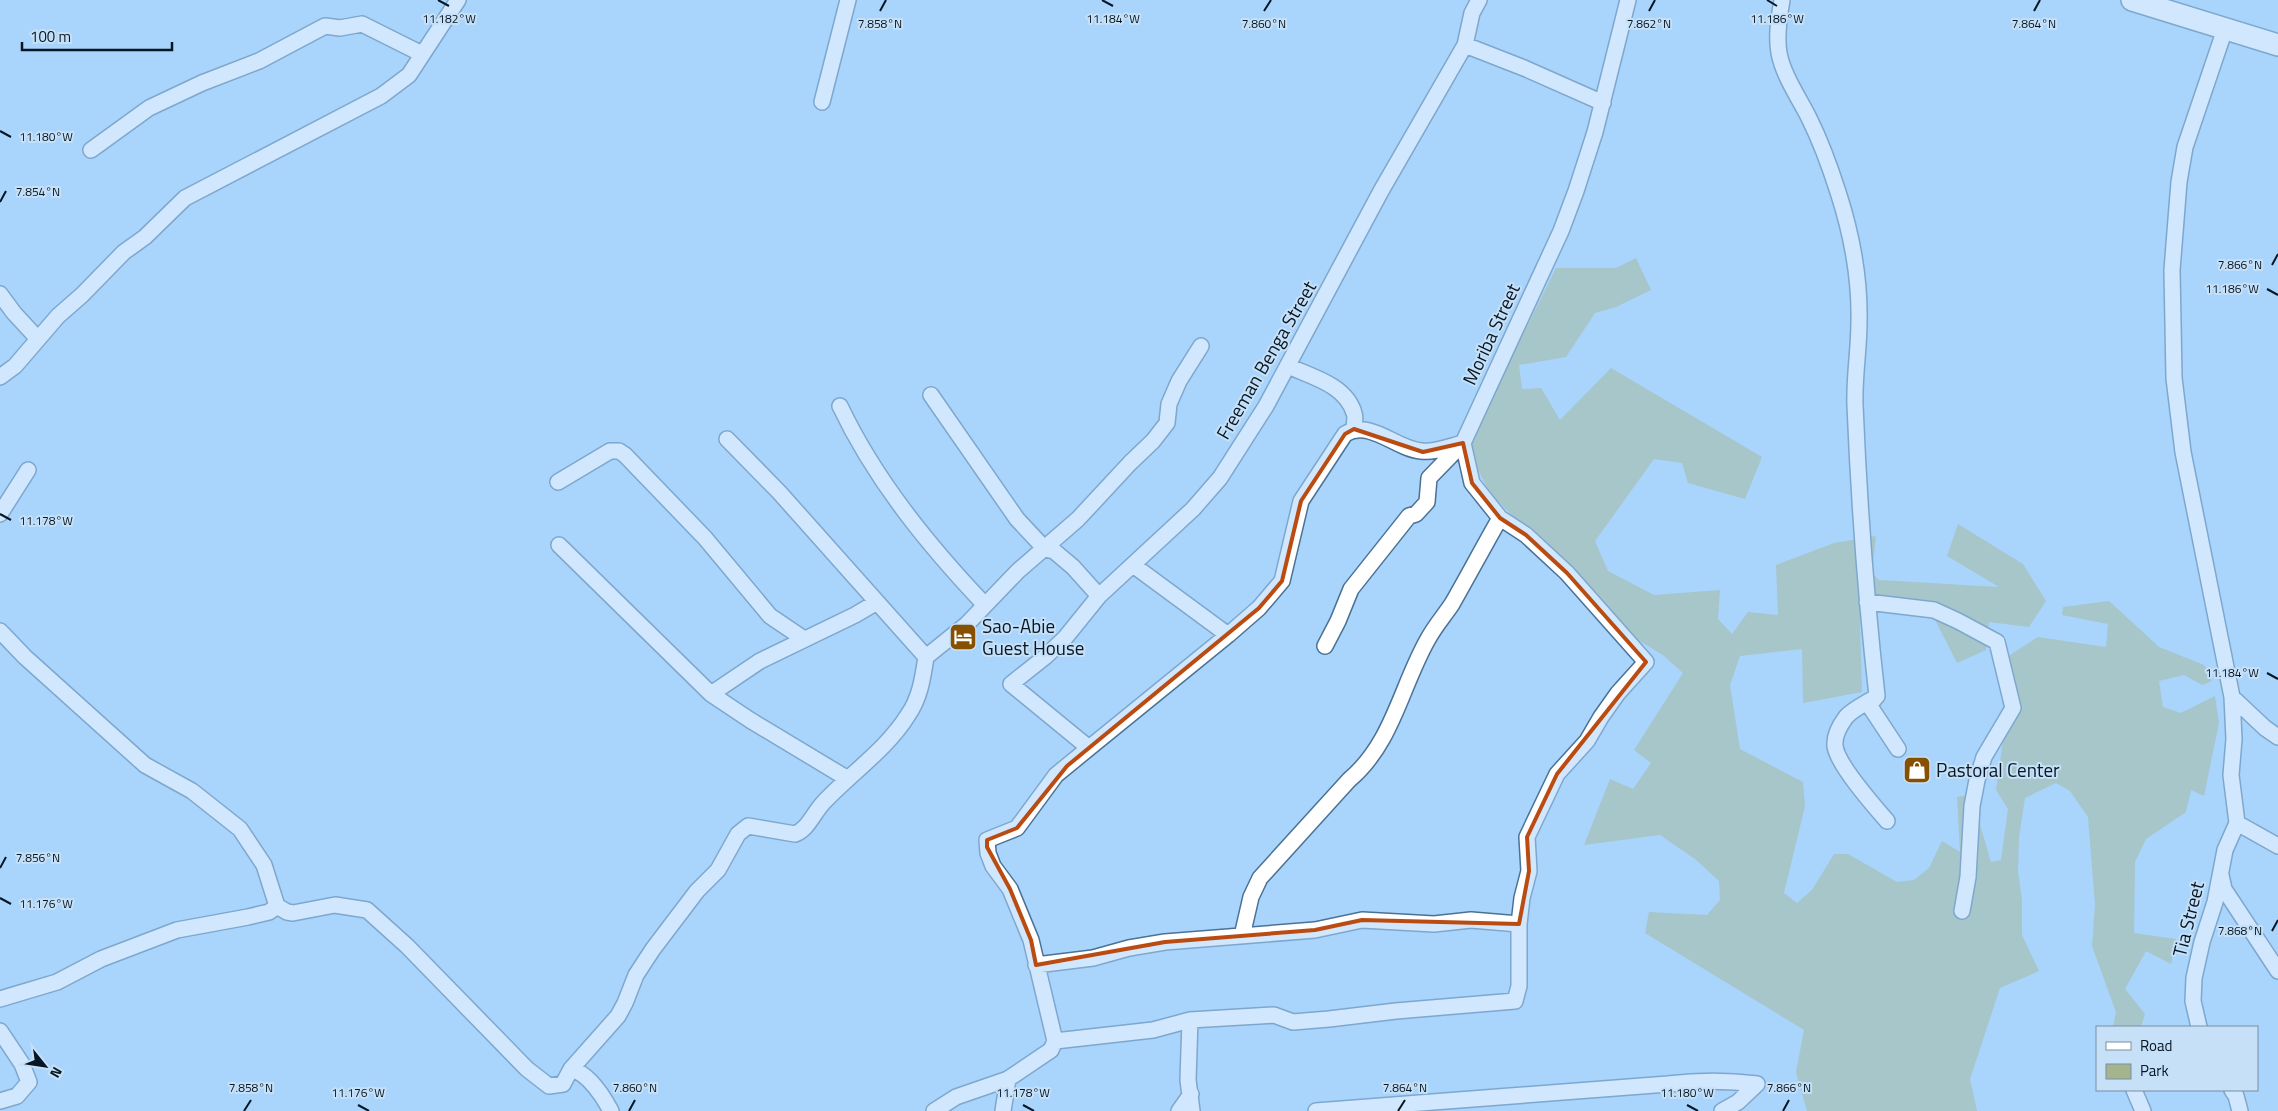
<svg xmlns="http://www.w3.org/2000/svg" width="2278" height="1111" viewBox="0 0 2278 1111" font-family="'Titillium Web',sans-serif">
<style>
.green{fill:#a4b58d}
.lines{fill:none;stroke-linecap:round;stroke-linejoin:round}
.minor-casing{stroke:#4a7295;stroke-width:18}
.highway-casing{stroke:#4a7295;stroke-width:24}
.minor{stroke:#fff;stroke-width:15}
.highway{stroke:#fff;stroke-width:21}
.marked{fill:none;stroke:#bb4c11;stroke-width:4;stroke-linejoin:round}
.ticks{fill:none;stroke:#061624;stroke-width:2}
.labels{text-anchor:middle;stroke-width:4;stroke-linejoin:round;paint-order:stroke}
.street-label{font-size:19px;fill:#061624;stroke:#c6e0f7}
.poi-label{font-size:19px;fill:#061624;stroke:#c6e0f7;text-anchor:start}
.ticks-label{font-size:12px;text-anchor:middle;fill:#061624;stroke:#c6e0f7;stroke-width:4;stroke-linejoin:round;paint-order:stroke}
</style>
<rect width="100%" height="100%" fill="#a9d4fc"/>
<path class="green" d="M1636,258L1651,290L1616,307L1595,313L1566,357L1519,365L1522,389L1541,388L1560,420L1611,368L1762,457L1745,499L1688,483L1682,463L1654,459L1595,541L1608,571L1654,595L1720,590L1718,619L1732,634L1748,612L1778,615L1776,565L1834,543L1876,536L1872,573L1879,580L1999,587L1947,556L1958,524L2023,564L2046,601L2029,627L1989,622L1986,650L1957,663L1928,606L1862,599L1860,625L1862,692L1803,703L1802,649L1740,656L1730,685L1740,749L1803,782L1805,806L1784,893L1797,903L1812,890L1834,854H1848L1897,882L1914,880L1929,868L1942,841L1960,852L1957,797L1981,793L1978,818L1991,862L2001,860L2008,809L1996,790L2006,719L2004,679L2010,655L2038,637L2106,647L2108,624L2062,615L2063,607L2109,601L2159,647L2204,665L2212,681L2202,685L2184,675L2159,681L2163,707L2181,713L2215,696L2219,723L2204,796L2191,790L2186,812L2146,839L2135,862L2134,933L2176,939L2171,964L2146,951L2125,989L2145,1014L2141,1027H2113L2116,1012L2092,946L2095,905L2088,817L2070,791L2056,783L2025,798L2019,837L2018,871L2022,901V935L2039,971L2000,988L1970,1079L1977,1111H1807L1796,1072L1804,1030L1645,933L1649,912L1707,915L1720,900L1719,881L1695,859L1660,835L1584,845L1610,779L1633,789L1651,763L1634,750L1683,673L1663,655L1628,634L1489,492L1467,447L1556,268H1616Z"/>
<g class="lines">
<g class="minor-casing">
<path id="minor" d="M1782,0C1779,17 1776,36 1779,53C1783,75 1799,98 1809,118C1821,142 1830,167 1838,192C1852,235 1860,277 1859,322C1859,350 1854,377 1855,405C1859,502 1866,599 1877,696L1869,705L1898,749
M2225,29L2185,147L2179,182L2172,270L2174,378L2183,452L2232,697L2234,739L2231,775L2237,823
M1465,45L1524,68L1603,103
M822,102L848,0
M91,150L149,108L202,83L259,61L325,26L340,28L362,24L422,54
M0,294L14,313L38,339
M1288,366C1312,377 1346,385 1354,413C1356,417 1354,424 1354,429
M0,377L15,366L58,316L82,295L124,252L145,237L185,198L381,96L409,75L458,0
M931,395L1017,519L1045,549L1054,551L1073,567L1099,596
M840,406C875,480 929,546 985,605
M727,439L779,492L926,657
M1463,443C1451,446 1434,453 1421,451C1396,449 1370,419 1345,434L1301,501L1282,581L1259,608L1228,635L1089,748L1011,684L1045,657L1065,638L1099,596L1193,509L1220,478L1266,406L1381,191L1465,45L1472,13L1479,0
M558,482L610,451H619L625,455L705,538L770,616L804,639
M0,514L28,470
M559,545L711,694L750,720L848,779
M1133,565L1228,635
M1867,602L1934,610L1958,621L1997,642L2013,708L1984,757L1977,780L1972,806L1968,877L1962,911
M0,631L25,657L145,765L192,791L240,829L264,865L277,906L287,912L293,913L335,905L367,910L407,946L527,1069L549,1086L563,1084L571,1069L618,1016L625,1003L636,975L653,949L697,891L718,870L738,834L748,826L795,834C808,829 813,814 823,803C850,774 887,749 908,715C920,698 923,677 926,657L967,624L1018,571L1078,519L1130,463L1153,441L1167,423L1169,404L1179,381L1201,346
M1325,646L1338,621L1351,589L1409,516L1416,514L1427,502L1429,478L1463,443L1561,231L1576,191L1595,132L1628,0
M711,694L760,661L855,615L877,602
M2232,697L2265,728L2278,737
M1874,698C1865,704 1853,709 1846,717C1840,725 1834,736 1835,746C1837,764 1874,806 1887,821
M2237,823L2278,846
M2221,875L2224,889L2278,971
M1242,936L1251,897L1260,878L1349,780C1393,743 1401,686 1428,639C1435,626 1444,616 1452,604C1468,576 1484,546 1500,518
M1036,965L1093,958L1129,948L1165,942L1315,930L1362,920L1434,924L1471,920L1519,924
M0,999L57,982L101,959L177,930L248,917L269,912L277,906
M1190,1020L1188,1080L1192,1111
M2199,1027L2193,1001L2194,978L2202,942L2215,902L2225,850L2237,823
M0,1031L22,1064L29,1082L17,1096L0,1101
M1055,1041L1031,940L1010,889L993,866L988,853L987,840L1017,828L1056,775L1089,748
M571,1069C588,1073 603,1096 611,1111
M2134,1090L2143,1111
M2232,1090L2236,1096L2240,1111
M934,1111L956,1097L1008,1079L1051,1050L1055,1041L1153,1030L1190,1020L1274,1015L1293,1022L1329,1019L1396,1011L1515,1001L1519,986V924L1522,898L1529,871L1527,837L1557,774L1587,741L1601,717L1618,693L1646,662L1567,573L1526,535L1500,518L1472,483L1463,443
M1003,1111L1008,1079
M1179,1111L1191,1094
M1316,1111L1668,1084C1700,1080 1725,1080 1757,1084
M1722,1111L1738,1102L1757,1084"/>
</g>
<g class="highway-casing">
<path id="highway" d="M2132,0L2278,45"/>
</g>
<use href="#minor" class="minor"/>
<use href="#highway" class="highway"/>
</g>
<path d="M0 0H2278V1111H0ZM1354,429L1423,452L1463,443L1472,483L1500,518L1526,535L1567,573L1646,662L1557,774L1527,837L1529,871L1519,924L1362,920L1315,930L1165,942L1036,965L1031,940L1010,889L987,847V840L1017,828L1067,766L1259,608L1282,581L1301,501L1345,434Z" fill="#a9d4fc" fill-opacity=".55" fill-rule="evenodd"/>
<path class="marked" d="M1354,429L1423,452L1463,443L1472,483L1500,518L1526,535L1567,573L1646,662L1557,774L1527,837L1529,871L1519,924L1362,920L1315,930L1165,942L1036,965L1031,940L1010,889L987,847V840L1017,828L1067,766L1259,608L1282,581L1301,501L1345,434Z"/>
<path class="ticks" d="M438,0L449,6M1102,0L1113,6M1767,0L1777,6M880,11L886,0M1264,11L1271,0M1649,11L1655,0M2034,11L2040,0M0,131L11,137M0,202L6,191M2272,265L2278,254M2267,289L2278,295M0,514L11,520M2267,673L2278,679M0,868L6,857M0,898L11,904M2272,931L2278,920M358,1105L369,1111M1023,1105L1034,1111M1687,1105L1698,1111M244,1111L251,1100M629,1111L635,1100M1398,1111L1405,1100M1783,1111L1789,1100"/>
<defs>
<g id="hotel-square" transform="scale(1.4375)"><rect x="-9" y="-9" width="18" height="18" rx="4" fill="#875000" stroke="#c6e0f7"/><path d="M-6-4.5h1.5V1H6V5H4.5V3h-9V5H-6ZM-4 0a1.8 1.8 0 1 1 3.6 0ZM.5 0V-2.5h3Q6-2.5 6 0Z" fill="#fff"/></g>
<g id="shop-square" transform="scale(1.4375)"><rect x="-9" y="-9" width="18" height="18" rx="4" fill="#875000" stroke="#c6e0f7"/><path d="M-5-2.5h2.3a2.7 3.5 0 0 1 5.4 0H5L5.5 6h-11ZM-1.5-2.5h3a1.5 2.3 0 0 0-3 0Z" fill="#fff"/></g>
</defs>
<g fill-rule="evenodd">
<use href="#hotel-square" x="963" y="637"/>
<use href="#shop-square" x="1917" y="770"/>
</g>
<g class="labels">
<g class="street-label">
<text transform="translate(1491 334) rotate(-65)" y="7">Moriba Street</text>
<text transform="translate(1266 360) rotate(-60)" y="7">Freeman Benga Street</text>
<text transform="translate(2188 919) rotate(-76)" y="7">Tia Street</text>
</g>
<g class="poi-label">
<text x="982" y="633">Sao-Abie<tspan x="982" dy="22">Guest House</tspan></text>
<text x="1936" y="777">Pastoral Center</text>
</g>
</g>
<g class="ticks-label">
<text x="449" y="23">11.182°W</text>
<text x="1113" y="23">11.184°W</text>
<text x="1777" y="23">11.186°W</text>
<text x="880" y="28">7.858°N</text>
<text x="1264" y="28">7.860°N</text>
<text x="1649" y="28">7.862°N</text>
<text x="2034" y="28">7.864°N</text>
<text x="46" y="141">11.180°W</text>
<text x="38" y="196">7.854°N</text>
<text x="2240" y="269">7.866°N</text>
<text x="2232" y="293">11.186°W</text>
<text x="46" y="525">11.178°W</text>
<text x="2232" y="677">11.184°W</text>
<text x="38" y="862">7.856°N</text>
<text x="46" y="908">11.176°W</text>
<text x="2240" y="935">7.868°N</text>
<text x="251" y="1092">7.858°N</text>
<text x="635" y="1092">7.860°N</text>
<text x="1405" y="1092">7.864°N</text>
<text x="1789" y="1092">7.866°N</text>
<text x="358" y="1097">11.176°W</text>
<text x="1023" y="1097">11.178°W</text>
<text x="1687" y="1097">11.180°W</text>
</g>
<rect x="2096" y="1026" width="162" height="65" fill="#c6e0f7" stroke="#798fa3"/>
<rect x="2106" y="1042" width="25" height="8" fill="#ffffff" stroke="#798fa3"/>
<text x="2140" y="1051" font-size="15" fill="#061624">Road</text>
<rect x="2106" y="1064" width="25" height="15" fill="#a4b58d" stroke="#798fa3"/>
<text x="2140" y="1076" font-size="15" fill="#061624">Park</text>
<g transform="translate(45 1066) rotate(120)" stroke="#c6e0f7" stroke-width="4" paint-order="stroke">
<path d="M0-4L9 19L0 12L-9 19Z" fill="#061624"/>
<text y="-8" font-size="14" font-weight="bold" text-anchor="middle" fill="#061624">N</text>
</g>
<path d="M22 42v8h150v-8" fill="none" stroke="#061624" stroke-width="2.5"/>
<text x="30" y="42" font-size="15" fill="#061624" stroke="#c6e0f7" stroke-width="4" paint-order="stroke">100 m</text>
</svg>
